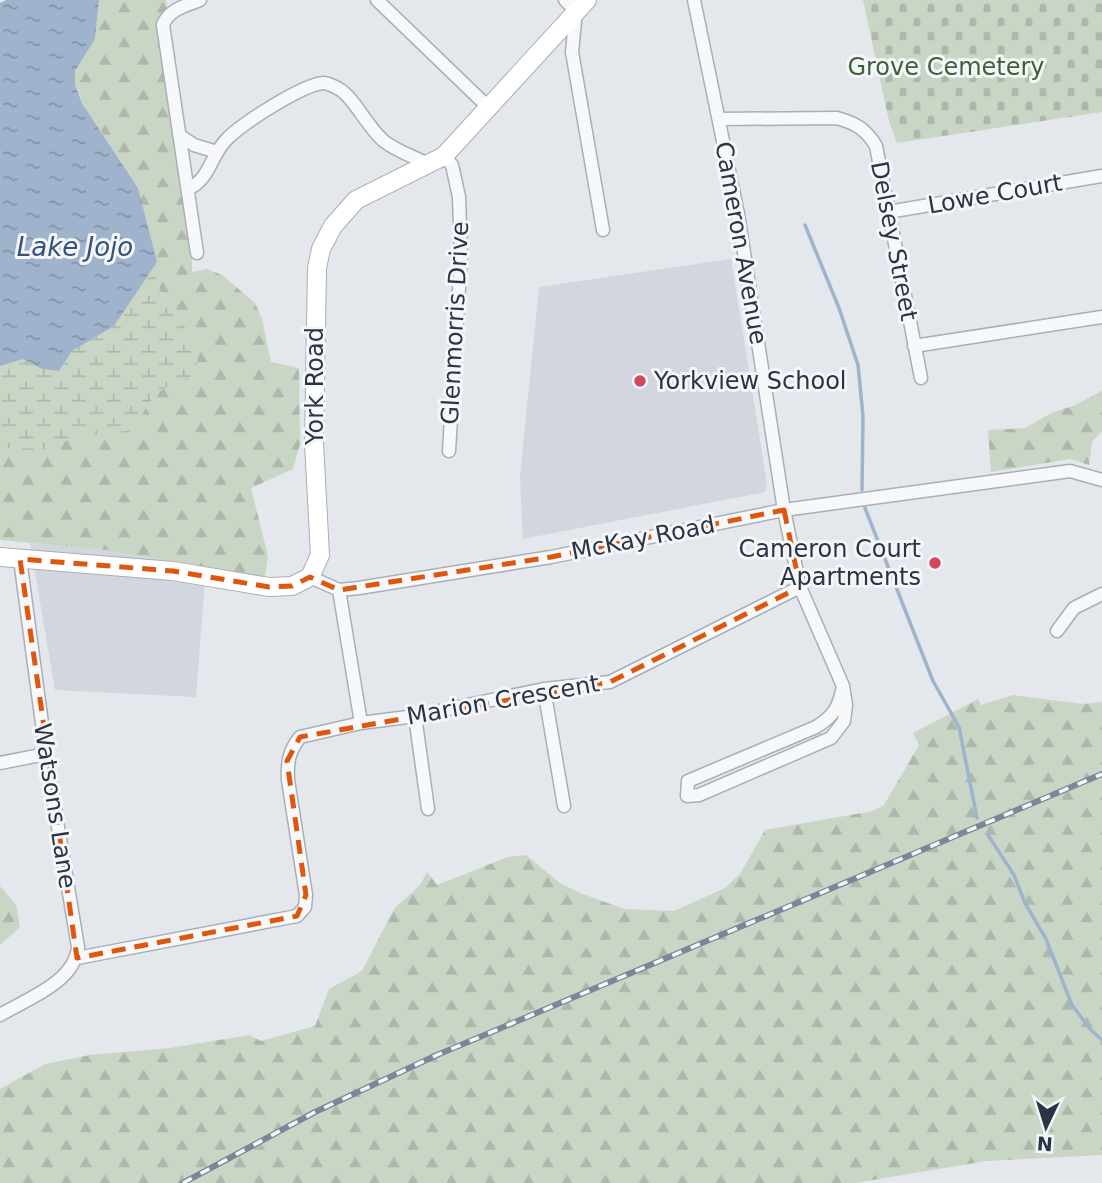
<svg xmlns="http://www.w3.org/2000/svg" width="1102" height="1183" viewBox="0 0 1102 1183" font-family="'DejaVu Sans',sans-serif">
<style>
.built{fill:#d2d6de}
.forest{fill:url(#forest-firs)}
.wetland{fill:url(#wetland-marsh)}
.cemetery{fill:url(#cemetery-stones)}
.water{fill:url(#water-ripples)}
.lines{fill:none;stroke-linecap:round;stroke-linejoin:round}
.stream{stroke:#9fb4cc;stroke-width:3.5}
.street-casing{stroke:#a9aeb7;stroke-width:15}
.secondary-casing{stroke:#a9aeb7;stroke-width:20}
.street{stroke:#f7f8fa;stroke-width:12}
.secondary{stroke:#fff;stroke-width:18}
.rail-casing{stroke:#7d8696;stroke-width:6}
.rail{stroke:#f4f6f9;stroke-width:3.5;stroke-dasharray:10;stroke-linecap:butt}
.marked{fill:none;stroke:#df570f;stroke-width:5;stroke-dasharray:14 9;stroke-linejoin:round}
.poi-dot{fill:#d1495b;stroke:#f4f6f9;stroke-width:2.5}
.labels{text-anchor:middle;stroke-width:6;stroke-linejoin:round;paint-order:stroke}
.park-label{font-size:24px;fill:#3f6138;stroke:#f4f6f9}
.street-label{font-size:24px;fill:#2b3445;stroke:#f4f6f9}
.poi-label{font-size:24px;fill:#2b3445;stroke:#f4f6f9;text-anchor:start}
.water-label{font-size:26px;font-style:italic;fill:#34527a;stroke:#f4f6f9}
</style>
<defs>
<pattern id="forest-firs" width="22" height="20" patternUnits="userSpaceOnUse" patternTransform="scale(1.75)"><rect width="22" height="20" fill="#c9d6c5"/><path d="M5 1l3.5 6h-7zM16 11l3.5 6h-7z" fill="#adb8ab"/></pattern>
<pattern id="wetland-marsh" width="20" height="14" patternUnits="userSpaceOnUse" patternTransform="scale(1.75)"><rect width="20" height="14" fill="#c9d6c5"/><path d="M1 5h8M5 5V1M11 12h8M15 12V8" fill="none" stroke="#adb8ab"/></pattern>
<pattern id="cemetery-stones" width="16" height="16" patternUnits="userSpaceOnUse" patternTransform="scale(1.75)"><rect width="16" height="16" fill="#c9d6c5"/><path d="M2 7V4a2 2 0 0 1 4 0v3zM10 15v-3a2 2 0 0 1 4 0v3z" fill="#adb8ab"/></pattern>
<pattern id="water-ripples" width="26" height="14" patternUnits="userSpaceOnUse" patternTransform="scale(1.75)"><rect width="26" height="14" fill="#9fb4cc"/><path d="M2 4q2-2 4 0t4 0M15 11q2-2 4 0t4 0" fill="none" stroke="#8293a7"/></pattern>
</defs>
<rect width="100%" height="100%" fill="#e4e7ec"/>
<path class="built" d="M731,259L767,484L765,492L523,539L520,476L539,287Z
M30,543L106,550L206,568L196,697L55,690Z"/>
<path class="forest" d="M99,0H166L192,205V272L207,269L222,275L255,303L262,319L271,362L299,368L300,444L293,469L251,488L268,556L265,578L106,550L0,540V366L138,188L82,102L75,85V71L95,39Z
M1102,391V431L1092,442L1089,465L1070,459L991,472L988,430L1025,428L1053,412L1073,406Z
M1013,695L1083,704L1102,702V1155L987,1161L855,1183H0V1089L45,1064L90,1055L170,1048L249,1035L261,1041L315,1026L329,989L362,971L394,909L420,885L427,872L437,885L508,857L526,855L561,884L583,894L624,909L674,911L725,888L740,874L765,830L873,811L884,805L919,745L913,733L978,699L981,705Z
M0,886L16,905L20,927L0,945Z"/>
<path class="wetland" d="M153,272L166,303L187,330L199,351L195,375C154,392 155,391 134,430L72,438L50,449L0,448V366L23,359L42,369L60,371L72,351L114,326Z"/>
<path class="cemetery" d="M863,0H1102V112L897,143L889,121Z"/>
<path class="water" d="M6,0H99L95,39L75,71V85L82,103L138,188L157,262L114,326L72,351L59,371L42,369L23,359L0,366V3Z"/>
<g class="lines">
<path class="stream" d="M805,225L839,308L858,365L863,416L862,490
M865,508L933,681L959,727L977,818
M988,835L1014,875L1025,903L1046,939L1072,1005L1090,1029L1102,1040"/>
<g class="street-casing">
<path id="street" d="M377,0L489,108
M565,0L576,11L572,52L603,230
M694,0L738,214L784,510L800,587L843,686L846,705L844,721L831,738L699,795L687,796L688,781L816,727C834,716 839,707 843,686
M719,119L837,118C855,123 866,129 876,146L921,378
M179,135L194,145L217,152
M444,156L452,165L459,197L461,256L449,451
M188,189C210,179 210,157 226,140C241,124 303,84 324,83C327,83 336,87 339,89C353,96 369,130 385,142C397,151 414,157 428,164
M888,212L1102,176
M197,253L163,25C169,9 185,6 200,0
M914,346L1102,317
M310,577L339,590L359,588L551,557L784,510L1070,471L1102,480
M339,590L361,723
M1057,631L1074,608L1102,594
M544,689L564,806
M415,716L428,809
M0,763L46,754
M77,958L297,916L305,907L306,895L288,780C287,762 289,751 300,737L361,723L415,716L544,689L610,682L800,587
M0,1015C27,999 75,982 78,947L47,761L20,559"/>
</g>
<g class="secondary-casing">
<path id="secondary" d="M0,557L173,571L269,587L292,586L310,577L320,555L314,443L317,268L321,249L333,226L356,200L444,156L587,0"/>
</g>
<use href="#street" class="street"/>
<use href="#secondary" class="secondary"/>
<g class="rail-casing">
<path id="rail" d="M183,1183L315,1112L437,1055L1102,774"/>
</g>
<use href="#rail" class="rail"/>
</g>
<path class="marked" d="M784,510L800,587L610,682L300,737L287,761L306,895L297,916L77,958L20,559L173,571L269,587L292,586L310,577L339,590L551,557Z"/>
<g class="poi-dot">
<circle cx="640" cy="381" r="7"/>
<circle cx="935" cy="563" r="7"/>
</g>
<g class="labels">
<g class="park-label">
<text x="946" y="75">Grove Cemetery</text>
</g>
<g class="street-label">
<text transform="translate(995 194) rotate(-10)" y="8">Lowe Court</text>
<text transform="translate(894 241) rotate(79)" y="8">Delsey Street</text>
<text transform="translate(741 243) rotate(80)" y="8">Cameron Avenue</text>
<text transform="translate(455 323) rotate(-87)" y="8">Glenmorris Drive</text>
<text transform="translate(315 386) rotate(-90)" y="8">York Road</text>
<text transform="translate(643 538) rotate(-11)" y="8">McKay Road</text>
<text transform="translate(503 700) rotate(-10)" y="8">Marion Crescent</text>
<text transform="translate(55 806) rotate(81)" y="8">Watsons Lane</text>
</g>
<g class="poi-label">
<text x="654" y="389">Yorkview School</text>
<text x="921" y="557" text-anchor="end">Cameron Court<tspan x="921" dy="28">Apartments</tspan></text>
</g>
<g class="water-label">
<text x="75" y="256">Lake Jojo</text>
</g>
</g>
<g transform="translate(1046 1127) rotate(184)" stroke="#f4f6f9" stroke-width="5" paint-order="stroke">
<path d="M0-5L12 26L0 18L-12 26Z" fill="#2b3445"/>
<text y="-10" font-size="19" font-weight="bold" text-anchor="middle" fill="#2b3445">N</text>
</g>
</svg>
